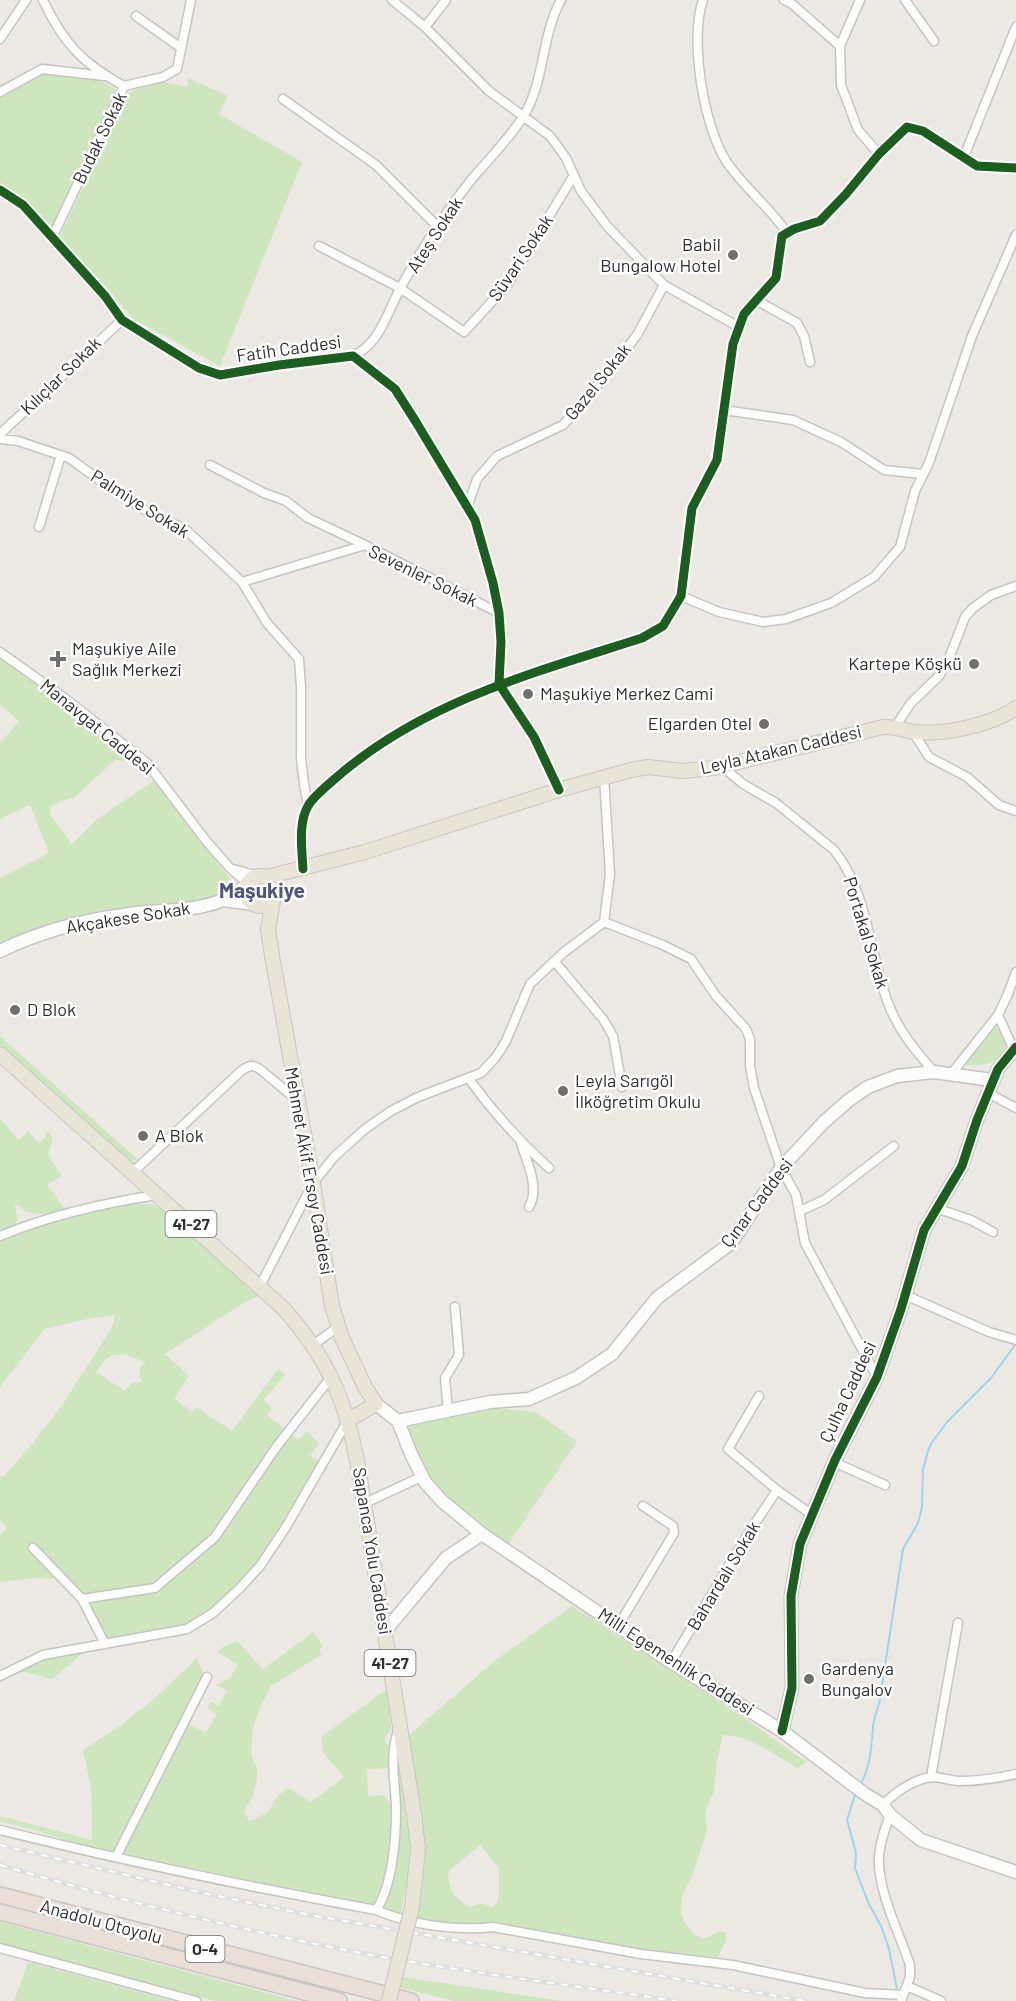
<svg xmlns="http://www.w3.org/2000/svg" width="1016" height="2001" viewBox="0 0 1016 2001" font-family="Barlow,sans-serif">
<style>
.green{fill:#cee6be;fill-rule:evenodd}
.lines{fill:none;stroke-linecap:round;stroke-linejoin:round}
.stream{stroke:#99d6ec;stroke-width:2}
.street-casing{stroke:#c5c4c5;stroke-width:11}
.secondary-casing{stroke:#c5c4c5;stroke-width:15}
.primary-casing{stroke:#c6c5c4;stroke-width:16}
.highway-casing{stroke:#c6c5c4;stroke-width:18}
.street{stroke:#fcfcfb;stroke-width:8}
.secondary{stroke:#fcfcfb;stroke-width:12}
.primary{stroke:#e8e4d6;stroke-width:14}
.highway{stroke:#eadfd6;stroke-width:15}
.rail-casing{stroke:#dfdfe1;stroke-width:4.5}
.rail{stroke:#fff;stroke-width:2;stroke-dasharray:7;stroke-linecap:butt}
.primary-bridge-casing{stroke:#c6c5c4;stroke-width:16;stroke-linecap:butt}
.primary-bridge{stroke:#e8e4d6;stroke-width:14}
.cycleway-casing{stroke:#fff;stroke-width:13}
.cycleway{stroke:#1b5e20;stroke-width:9}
.poi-dot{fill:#706f6e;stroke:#fff;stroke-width:2}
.labels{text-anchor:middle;stroke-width:5;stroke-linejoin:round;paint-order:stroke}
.shield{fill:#fff;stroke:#6d6d6d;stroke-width:1.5}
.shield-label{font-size:16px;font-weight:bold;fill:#2e2e2e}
.street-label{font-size:18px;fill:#2e2e2e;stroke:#fff}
.poi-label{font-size:18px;fill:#2e2e2e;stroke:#fff;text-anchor:start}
.quarter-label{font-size:21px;font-weight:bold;fill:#4d5680;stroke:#fff}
</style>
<rect width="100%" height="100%" fill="#ece8e4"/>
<path class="green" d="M36,73C57,73 102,75 117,91V94L53,226L45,223L17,195L0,186V95Z
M188,78L228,96L219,114L302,162L220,366L133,319L103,283L62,240L60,236L128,94C147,78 165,81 187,87Z
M0,658L116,742L148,770L146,772L132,762L115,760L74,798L60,801L51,807L50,815L72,844L97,819L155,780L197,838L236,886C196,906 166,905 124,907C107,914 88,915 70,919C45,925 23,934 0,945V878L49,853L30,805L0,819V740L2,741L19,721L0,704Z
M995,1026L1003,1035L1006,1045C1002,1063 980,1067 964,1065Z
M0,1036L138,1160L131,1161L0,1045Z
M0,1118L18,1140L29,1131L38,1143L46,1137L45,1134L48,1132L53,1138L48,1155L62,1176L47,1185L65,1209C43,1215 34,1218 15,1204L17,1219L16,1225L0,1233Z
M132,1203L155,1205L170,1214L258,1296L240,1305L165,1354L189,1376L174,1398L192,1412L196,1407L232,1431L278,1369L285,1375L263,1400L272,1408L267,1415L298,1440L307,1431L319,1443L310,1456L323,1464L308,1491L240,1588L187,1629L105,1644L82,1599L64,1579L34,1578L0,1582V1536L7,1527L0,1521V1476H4L32,1444L63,1404L112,1327L115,1315L82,1320L44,1329L0,1387V1241C42,1224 86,1208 132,1203ZM124,1354L145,1362C139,1369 137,1373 142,1382L131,1383L125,1391L96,1372C108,1358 103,1356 124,1354Z
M495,1408L535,1412L577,1441L507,1546C481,1528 439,1498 424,1470C417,1458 412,1444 407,1431L411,1425L480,1409Z
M572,1606L746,1719L806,1762L797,1768C774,1754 750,1736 723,1735L717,1760L714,1792L705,1812L707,1831L692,1876L682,1895L681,1913L685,1923L693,1933L703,1939L720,1931L726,1933V1940L718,1957C655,1955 592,1943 530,1933C492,1928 453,1925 415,1919L422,1888L426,1847L409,1735L497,1659ZM480,1845L499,1868V1896L497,1903L492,1907L480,1903L470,1907C452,1896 450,1893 448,1872Z
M313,1632L323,1646L319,1649L322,1654L271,1686L260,1708L253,1728L251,1753L257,1768V1778L253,1797L244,1811L249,1821L267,1813L279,1795L288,1788L311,1802L344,1777L323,1752L321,1737L387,1689L391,1729L384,1739L390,1748V1768L367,1769L368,1796L383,1795L393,1806L388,1866L374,1906L314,1896L291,1887L280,1889L266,1886L229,1877L124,1855V1849L188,1724L206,1733L217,1714L207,1708L211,1702L219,1706L227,1691L216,1685L230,1678L238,1665L218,1652L221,1648L237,1641L263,1669Z
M81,1650V1655L52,1679L20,1671L53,1656Z
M197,1658L204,1675L114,1853L73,1845C65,1837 13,1824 0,1822V1817L9,1818L92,1840L91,1788L83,1750L121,1725L153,1700Z
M397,1748L410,1843V1867L400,1917L382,1910L391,1878Z
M0,1922L297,2001H216L181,1993L0,1943Z
M28,1962L172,2001H14Z
M402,1977L561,2001H454L398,1987Z"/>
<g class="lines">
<path class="stream" d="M860,1785C871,1766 871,1748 873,1728C873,1720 877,1711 879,1704L903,1549L918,1523L922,1508L923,1470L928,1451L932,1442L947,1422L991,1378L1015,1345
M856,1792L847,1820L856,1853L855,1868L868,1902L881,1926L889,1949L897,1989"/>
<g class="street-casing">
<path id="street" d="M43,0C63,43 83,64 124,86
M392,0L425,27L489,91L550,136L566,158L581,191L607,226L664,285L739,327
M703,0C689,39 704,130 728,164C746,189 770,208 787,233
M784,0L791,3L840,46
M860,0L840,46L841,85L858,130L879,154
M905,0L934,41
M136,16L181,48
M425,27L446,0
M0,39L26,0
M0,92L42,69L104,76
M283,99L376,165L438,227
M963,159L1016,27
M0,190L23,205L105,296L122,320L199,368L220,375L279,365L353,356L395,389L416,422L475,520L493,583L499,613L501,642L499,684L534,737L559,790
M52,238L124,86L163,77L177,69L191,0
M319,246L400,288L464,332L508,284L574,175
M756,300L797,323L804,336L810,362
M353,356C381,343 387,312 401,287C421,250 445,213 471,180C488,160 509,139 523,117C545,82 541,36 561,0
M724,410L793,420L841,442L884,470L923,474
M0,434L122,320
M0,439L18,441L69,458L123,497L160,519L184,528L242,582L267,623L299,659L301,687V759L304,784L308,806
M210,465L264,493L286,501L308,518L365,545
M467,508L477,479L497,456L563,425L593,391L637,335L664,285
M39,527L61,455
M242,582L365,545L499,613
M681,596L719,612L763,622L786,619L831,603L874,577L900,547L915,491L929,463L972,336L1016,235
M0,652L66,699L147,763L207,842L230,868L248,884
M895,727L911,703L939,676L948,661L965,617L973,608L991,595L1016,586
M913,732L929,757L967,777L999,805L1016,811
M723,767L743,784L776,803L834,850C867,890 870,955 888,1003C898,1030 915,1050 934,1072
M604,777L610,874L604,922
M233,869L258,876
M303,869C302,850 298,823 308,806C314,795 334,780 344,771C432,699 536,672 642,638L663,626L681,596L692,508L717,460L733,344L744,314L776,278L782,236L794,229L820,221L846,194L879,154L907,127L923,131L977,166L1016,168
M604,922L663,945L691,959L716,996L746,1029L750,1039V1066L754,1088L781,1168L796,1195L805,1243L877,1377
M555,962L603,1019L613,1036L622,1087
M1013,1048L998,1015L1008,994L1016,972
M952,1073L998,1015
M469,1079C493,1112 519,1141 549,1168
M988,1093L1016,1108
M521,1143C527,1162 540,1188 529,1207
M133,1172L241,1071C249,1065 253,1064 261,1070L297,1100
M936,1208L971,1220L993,1232
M800,1211L824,1200L894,1146
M0,1236C51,1215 103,1203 157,1195
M260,1286L313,1183L334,1157L365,1129L391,1111L418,1097L481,1073L496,1057L506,1041L530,984L563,953L604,922
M905,1295L989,1332L1016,1340
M313,1345L338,1327
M759,1396L728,1449L777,1490L811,1514
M448,1411L445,1378L459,1355L455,1307
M834,1462L885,1485
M365,1503L421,1477
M33,1548L82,1599
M618,1626L674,1533L673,1526L643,1506
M105,1644L82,1599L155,1588L215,1537L277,1446L332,1376
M671,1662L748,1534L777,1490
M0,1676L43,1655L187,1629L213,1613L240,1588L260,1566L286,1527L348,1420
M931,1777L958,1623
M883,1805C895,1792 914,1779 932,1777C941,1777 951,1781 960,1781C979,1781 998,1778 1016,1774
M890,1815C885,1828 880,1842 879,1856C877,1890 899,1932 910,1965V1977L901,2001
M0,1830C124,1861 250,1887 376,1910C392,1887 396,1840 396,1811C396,1784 388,1755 399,1729
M116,1857L207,1677
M376,1910C411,1925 455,1931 493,1927L641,1954L733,1965L865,1993L903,1995
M0,1948L196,2001
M907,1986L941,2001"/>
</g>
<g class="secondary-casing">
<path id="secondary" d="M223,900L254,904
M0,951C39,932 80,921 123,915C156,909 191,913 223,900C231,897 239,891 246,886
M376,1404L398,1421L411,1454L425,1482L442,1501L482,1534L671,1662L782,1731L865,1794L883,1805L890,1815L921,1840L1016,1872
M398,1421L490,1402L529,1399L576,1378L612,1354L657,1298L727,1246L734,1239L781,1168L824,1122L849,1100L868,1087L897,1076L934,1072L992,1080
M385,1631L446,1558L482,1534
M782,1731L792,1688L791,1596L800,1544L835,1460L877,1377L901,1309L924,1230L962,1166L977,1120L998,1069L1016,1047"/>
</g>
<g class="primary-casing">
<path id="primary" d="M246 891a15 15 0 1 1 30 0a15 15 0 1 1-30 0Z
M267,877L365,852L562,789L631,770L648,767L683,771L714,768L883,727C895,726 904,731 915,732C945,735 991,725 1016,708
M273,901L268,929L272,956L313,1183L332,1306L342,1338L365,1387L376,1404L348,1420
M0,1054L284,1309C328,1359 346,1400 358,1466L414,1814L418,1849L412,1907"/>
</g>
<g class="highway-casing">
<path id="highway" d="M0,1895L411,2001
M0,1912L339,2001"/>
</g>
<use href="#street" class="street"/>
<use href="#secondary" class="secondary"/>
<use href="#primary" class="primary"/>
<use href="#highway" class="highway"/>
<g class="rail-casing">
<path id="rail" d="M0,1845L203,1893L310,1915L805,2001
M0,1865C112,1898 225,1926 340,1949C452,1971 565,1984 677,2001"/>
</g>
<use href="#rail" class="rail"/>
<g class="primary-bridge-casing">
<path id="primary-bridge" d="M389,2001L412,1907"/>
</g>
<use href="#primary-bridge" class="primary-bridge"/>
<g class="cycleway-casing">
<path id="cycleway" d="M0,190L23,205L105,296L122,320L199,368L220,375L279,365L353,356L395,389L416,422L475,520L493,583L499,613L501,642L499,684L534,737L559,790
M303,869C302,850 298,823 308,806C314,795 334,780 344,771C432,699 536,672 642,638L663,626L681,596L692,508L717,460L733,344L744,314L776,278L782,236L794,229L820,221L846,194L879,154L907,127L923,131L977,166L1016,168
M782,1731L792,1688L791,1596L800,1544L835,1460L877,1377L901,1309L924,1230L962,1166L977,1120L998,1069L1016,1047"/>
</g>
<use href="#cycleway" class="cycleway"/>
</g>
<g class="poi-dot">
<circle cx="733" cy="255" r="6"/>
<path d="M55 650h6v6h6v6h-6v6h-6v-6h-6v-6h6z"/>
<circle cx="974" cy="664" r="6"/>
<circle cx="528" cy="694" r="6"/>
<circle cx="764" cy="724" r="6"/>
<circle cx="15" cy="1010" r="6"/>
<circle cx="563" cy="1091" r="6"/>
<circle cx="143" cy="1136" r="6"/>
<circle cx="809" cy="1679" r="6"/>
</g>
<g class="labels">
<g class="shield">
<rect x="165.5" y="1211" width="51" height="26" rx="4.5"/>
<rect x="364.5" y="1650" width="51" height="26" rx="4.5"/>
<rect x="185.5" y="1936" width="39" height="26" rx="4.5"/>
</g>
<g class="shield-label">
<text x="191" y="1230">41-27</text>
<text x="390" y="1669">41-27</text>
<text x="205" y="1955">O-4</text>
</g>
<g class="street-label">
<text transform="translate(100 138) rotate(-64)" y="6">Budak Sokak</text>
<text transform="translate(435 235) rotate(-57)" y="6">Ateş Sokak</text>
<text transform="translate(521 258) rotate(-56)" y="6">Süvari Sokak</text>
<text transform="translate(289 349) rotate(-8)" y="6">Fatih Caddesi</text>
<text transform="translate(61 376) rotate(-44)" y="6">Kılıçlar Sokak</text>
<text transform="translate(598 382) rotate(-51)" y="6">Gazel Sokak</text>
<text transform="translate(140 504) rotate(32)" y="6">Palmiye Sokak</text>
<text transform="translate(423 576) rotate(26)" y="6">Sevenler Sokak</text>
<text transform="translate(97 727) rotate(39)" y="6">Manavgat Caddesi</text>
<text transform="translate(781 750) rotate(-13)" y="6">Leyla Atakan Caddesi</text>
<text transform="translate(128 918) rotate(-9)" y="6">Akçakese Sokak</text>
<text transform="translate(866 933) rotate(73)" y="6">Portakal Sokak</text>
<text transform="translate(309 1171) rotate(80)" y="6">Mehmet Akif Ersoy Caddesi</text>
<text transform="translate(757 1203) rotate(-53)" y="6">Çınar Caddesi</text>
<text transform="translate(848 1392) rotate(-65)" y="6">Çulha Caddesi</text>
<text transform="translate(372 1551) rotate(81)" y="6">Sapanca Yolu Caddesi</text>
<text transform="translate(724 1576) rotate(-59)" y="6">Bahardalı Sokak</text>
<text transform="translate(676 1662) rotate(33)" y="6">Milli Egemenlik Caddesi</text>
<text transform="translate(101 1922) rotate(15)" y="6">Anadolu Otoyolu</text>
</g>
<g class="poi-label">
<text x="721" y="251" text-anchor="end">Babil<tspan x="721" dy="21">Bungalow Hotel</tspan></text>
<text x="72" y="655">Maşukiye Aile<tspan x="72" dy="21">Sağlık Merkezi</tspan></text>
<text x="962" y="670" text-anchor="end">Kartepe Köşkü</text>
<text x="540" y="700">Maşukiye Merkez Cami</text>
<text x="752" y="730" text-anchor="end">Elgarden Otel</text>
<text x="27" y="1016">D Blok</text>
<text x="575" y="1087">Leyla Sarıgöl<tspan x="575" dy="21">İlköğretim Okulu</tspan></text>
<text x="155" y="1142">A Blok</text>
<text x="821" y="1675">Gardenya<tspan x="821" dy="21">Bungalov</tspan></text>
</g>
<g class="quarter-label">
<text x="262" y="898">Maşukiye</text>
</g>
</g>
</svg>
